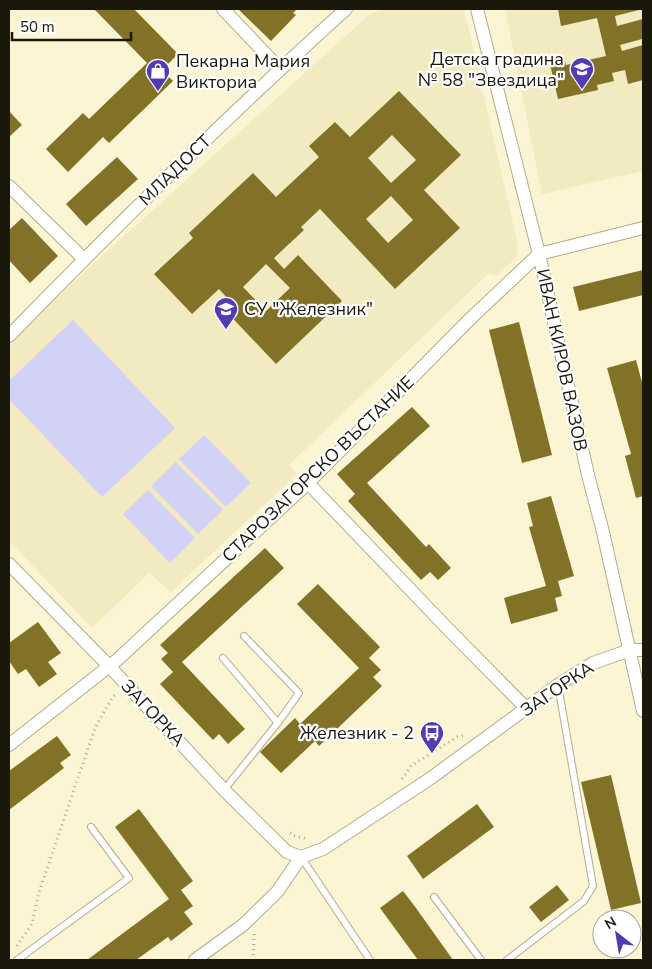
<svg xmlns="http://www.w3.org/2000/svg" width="652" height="969" viewBox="0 0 652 969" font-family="'Nunito Sans',sans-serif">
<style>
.built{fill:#f2eac0}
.green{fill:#d2d1f6}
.building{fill:#817227;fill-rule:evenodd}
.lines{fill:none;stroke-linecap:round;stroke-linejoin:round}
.service-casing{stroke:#b3ac8c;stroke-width:8}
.minor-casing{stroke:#b3ac8c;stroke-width:14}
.path{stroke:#afa98f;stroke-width:3;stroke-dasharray:1 4;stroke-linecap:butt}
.service{stroke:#fff;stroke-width:6}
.minor{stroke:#fff;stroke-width:12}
.labels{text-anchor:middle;stroke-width:4.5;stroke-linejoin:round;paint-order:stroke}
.poi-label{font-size:18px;fill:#1a170b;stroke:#fff;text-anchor:end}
.street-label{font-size:18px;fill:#1a170b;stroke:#fff}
</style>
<rect width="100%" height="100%" fill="#fcf5d3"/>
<path class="built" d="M386,9H464L517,241V257L497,276L488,274L289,465L297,474L171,592L149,573L92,628L9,541V346L38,314L371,13Z
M505,9H643V171L542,194Z"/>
<path class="green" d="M73,320L175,428L102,497L9,399V381Z
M204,435L251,483L226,507L179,459Z
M176,462L223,510L198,534L151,486Z
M148,490L195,538L170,563L123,514Z"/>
<path class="building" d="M94,9H134L178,54L162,70L173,81L109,143L103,137L68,172L46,149L83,113L89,119L147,63Z
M238,9H297L293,13L296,15L271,41Z
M558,9H643L615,16L617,26L643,19V43L642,39L620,45L622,51L643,45V80L628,84L625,70L612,73L614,81L597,85L598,90L558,99L549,60L564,57L566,65L606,56L597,18L561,26Z
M399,91L461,155L424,190L460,228L395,289L320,209L301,227L304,230L274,258L284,269L298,255L342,301L276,364L221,306L228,299L219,289L192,314L154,274L193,238L189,233L253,173L276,197L319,157L309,146L335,122L350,137ZM392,135L416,160L391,183L368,158ZM391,196L413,220L388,243L366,219ZM266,264L290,288L266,311L243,287Z
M9,111L22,125L9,137Z
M117,157L138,179L86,226L66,204Z
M22,218L58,256L30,283L9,260V230Z
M643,270V295L579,311L573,287Z
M519,322L552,455L522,463L489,330Z
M636,360L643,386V496L636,498L625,456L631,454L607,368Z
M412,407L430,426L367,483L426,547L429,544L451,568L438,580L430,572L421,580L348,501L355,494L337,474Z
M551,496L574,576L558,581L562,596L555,598L558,611L511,624L504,598L546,586L529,527L533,526L527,503Z
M265,548L284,568L182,662L245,729L228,744L219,734L213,740L160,684L173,672L161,659L168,653L160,645Z
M318,584L380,647L369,658L381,670L373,677L382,686L319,746L315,741L281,773L260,752L295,718L300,724L359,668L297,604Z
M38,622L61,653L48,662L57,674L39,687L26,669L18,674L9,661V643Z
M57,736L71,755L60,763L64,768L9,810V771Z
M611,775L641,903L611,910L581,782Z
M477,804L494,827L423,879L407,856Z
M139,809L193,881L181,890L193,906L184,912L193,924L171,941L168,937L136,960H87L169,899L115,827Z
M557,885L569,900L541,922L529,907Z
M403,891L416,908L453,960H418L380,908Z"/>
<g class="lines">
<g class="service-casing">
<path id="service" d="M223,658L278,723
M224,790L280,720L299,693L244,636
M301,857L370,960
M434,897L481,960
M17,960L129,878L91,827
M507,960L584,901L593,886L558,685"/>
</g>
<g class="minor-casing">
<path id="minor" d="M223,9L280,69
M477,9L539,254L588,475L603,532L643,711
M9,186L84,259
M9,336C118,224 230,114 346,9
M308,483L449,630L527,709
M9,564L110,667L224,790L287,852L301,857L323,849L431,778L558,685L593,663L630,650H643
M9,745L117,660L308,483L470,319L539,254L643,228
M195,960L243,925L277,892L301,857"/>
</g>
<path class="path" d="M402,779L411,766L457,737L465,735
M290,833L294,836L308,839
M17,946L32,924L39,892L95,728L112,698L117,693
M253,960L254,933"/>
<use href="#service" class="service"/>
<use href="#minor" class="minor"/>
</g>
<defs>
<g id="school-pin" transform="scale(1.25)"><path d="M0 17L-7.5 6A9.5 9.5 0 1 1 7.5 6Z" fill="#533bb3" stroke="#fff"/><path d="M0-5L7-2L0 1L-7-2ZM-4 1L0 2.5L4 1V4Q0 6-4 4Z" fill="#fff"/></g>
<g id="shop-pin" transform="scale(1.25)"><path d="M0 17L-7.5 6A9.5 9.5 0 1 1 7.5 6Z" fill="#533bb3" stroke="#fff"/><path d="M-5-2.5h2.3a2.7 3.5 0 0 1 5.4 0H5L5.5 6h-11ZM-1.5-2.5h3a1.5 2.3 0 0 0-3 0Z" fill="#fff"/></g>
<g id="bus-pin" transform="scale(1.25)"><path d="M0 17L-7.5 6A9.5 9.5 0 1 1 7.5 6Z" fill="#533bb3" stroke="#fff"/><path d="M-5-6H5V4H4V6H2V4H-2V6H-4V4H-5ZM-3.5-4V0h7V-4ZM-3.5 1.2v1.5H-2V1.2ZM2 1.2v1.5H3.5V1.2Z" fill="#fff"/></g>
</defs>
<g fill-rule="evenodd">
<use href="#school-pin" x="582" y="69"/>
<use href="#shop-pin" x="158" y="71"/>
<use href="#school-pin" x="226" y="309"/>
<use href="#bus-pin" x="432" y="733"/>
</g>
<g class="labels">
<g class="poi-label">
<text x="564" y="65">Детска градина<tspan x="564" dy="21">№ 58 "Звездица"</tspan></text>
<text x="176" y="67" text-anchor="start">Пекарна Мария<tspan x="176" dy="21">Викториа</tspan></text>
<text x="244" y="315" text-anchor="start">СУ "Железник"</text>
<text x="414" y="739">Железник - 2</text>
</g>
<g class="street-label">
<text transform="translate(175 170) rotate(-44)" y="6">МЛАДОСТ</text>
<text transform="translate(562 360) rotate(78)" y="6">ИВАН КИРОВ ВАЗОВ</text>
<text transform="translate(318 469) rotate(-44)" y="6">СТАРОЗАГОРСКО ВЪСТАНИЕ</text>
<text transform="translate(557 689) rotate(-34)" y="6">ЗАГОРКА</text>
<text transform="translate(153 713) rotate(47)" y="6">ЗАГОРКА</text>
</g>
</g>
<rect width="652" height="969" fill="none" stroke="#1a170b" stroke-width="20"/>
<g transform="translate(617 934) rotate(329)"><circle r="24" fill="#ffffff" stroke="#a3a29d"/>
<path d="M0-4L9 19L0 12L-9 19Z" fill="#533bb3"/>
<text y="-8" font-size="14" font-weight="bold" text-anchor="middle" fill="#1a170b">N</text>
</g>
<path d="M12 32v8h119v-8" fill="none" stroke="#1a170b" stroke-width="2.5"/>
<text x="20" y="32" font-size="15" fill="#1a170b" stroke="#ffffff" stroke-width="4" paint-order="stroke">50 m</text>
</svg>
